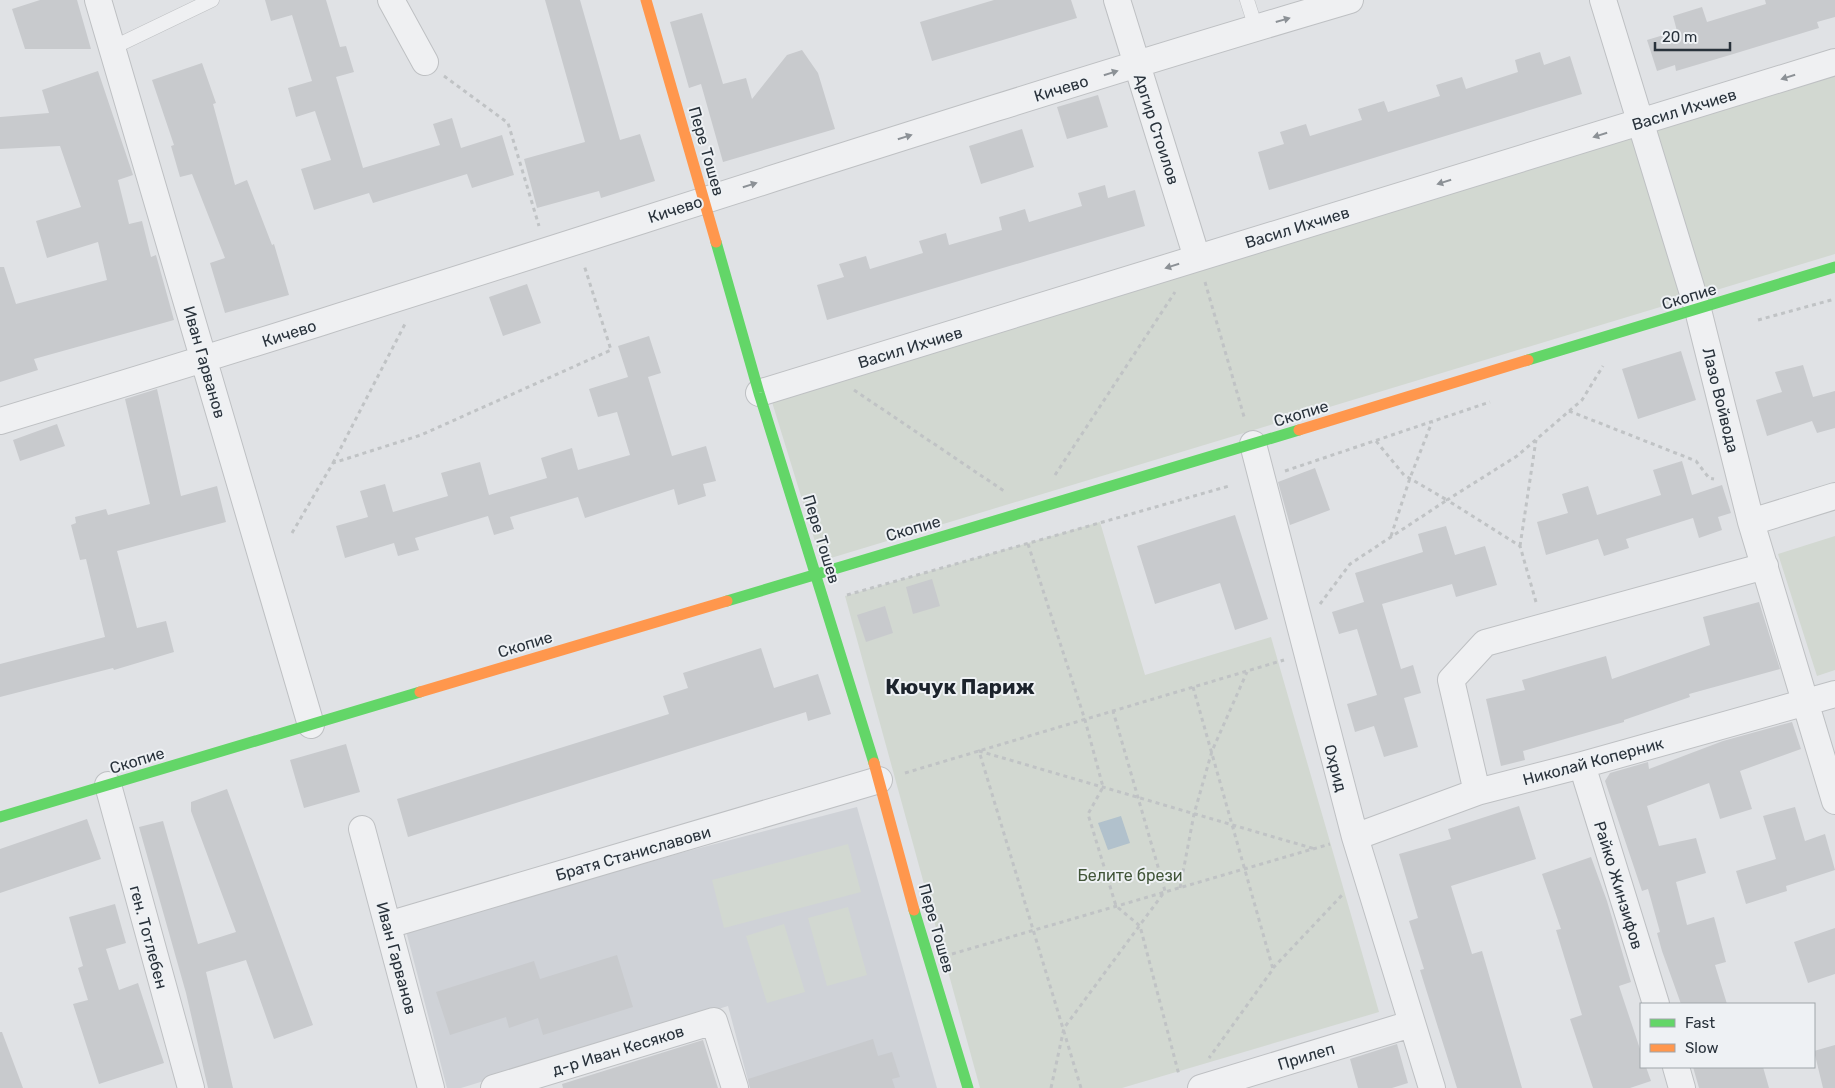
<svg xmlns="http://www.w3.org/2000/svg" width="1835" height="1088" viewBox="0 0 1835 1088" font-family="Rubik,sans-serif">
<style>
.built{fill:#cfd2d7}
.green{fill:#d2d8d1}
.water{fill:#b1c1cc}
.building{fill:#c8cacd}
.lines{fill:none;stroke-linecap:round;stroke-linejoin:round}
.lane-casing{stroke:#bec0c3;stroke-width:15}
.street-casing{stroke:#bec0c3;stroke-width:28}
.path{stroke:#c0c3c5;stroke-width:3;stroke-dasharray:4 4;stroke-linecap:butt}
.lane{stroke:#eff0f2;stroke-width:14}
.street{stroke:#eff0f2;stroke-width:26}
.fast{stroke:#63d668;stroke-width:11}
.slow{stroke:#ff974d;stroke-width:11}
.oneway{fill:#8c9196}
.labels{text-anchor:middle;stroke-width:4;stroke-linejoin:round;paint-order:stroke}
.street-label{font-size:16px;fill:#29323b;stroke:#eef1f4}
.park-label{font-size:16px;fill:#415538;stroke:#eef1f4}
.district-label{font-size:21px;font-weight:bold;fill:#1c232c;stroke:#eef1f4}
</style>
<rect width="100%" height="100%" fill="#e0e2e5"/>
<path class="built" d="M857,807L937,1088H750L728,1006L461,1088H447L406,931L688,851Z"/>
<path class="green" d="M1835,76V254L821,561L772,402Z
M1100,522L1145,675L1271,637L1379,1012L1122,1088H980L845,596Z
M1835,536V670L1817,676L1778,554Z
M848,844L861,892L724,928L712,880Z
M848,907L867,975L827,986L808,918Z
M784,924L805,992L767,1003L746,936Z"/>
<path class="water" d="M1121,816L1130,843L1108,850L1098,823Z"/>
<path class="building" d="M40,0H77L91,49H25L12,9Z
M265,0H326L340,47L346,46L354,72L336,77L363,168L440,145L433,124L452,118L461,148L502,135L514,175L472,188L467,174L373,203L369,193L314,210L301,169L331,160L315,111L296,117L288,88L312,81L292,15L271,21Z
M545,0H580L620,140L640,134L655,181L601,198L599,191L537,208L524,159L585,142Z
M994,0H1071L1077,18L932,61L920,22Z
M1765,0H1835V17L1817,22L1819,28L1730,55L1676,71L1675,65L1657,71L1647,40L1677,31L1673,16L1702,7L1707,22L1766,4Z
M702,13L723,84L746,78L752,99L787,55L802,50L818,73L835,129L723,162L701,84L689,88L670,22Z
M1540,52L1544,65L1570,56L1582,94L1269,190L1258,152L1284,144L1280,132L1306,124L1310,136L1362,120L1358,109L1384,101L1388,112L1440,96L1436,85L1462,77L1466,89L1518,72L1515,60Z
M202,63L216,103L213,104L235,185L247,180L272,245L274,244L289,295L225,313L210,263L225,258L192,174L180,177L171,146L174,145L152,80Z
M98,71L133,175L118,180L129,224L142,221L151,257L156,255L174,320L34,359L38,370L0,382V267H4L16,304L107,280L98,242L47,258L36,221L81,207L60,146L0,149V117L49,113L42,90Z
M1098,95L1108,127L1067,139L1057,107Z
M1022,129L1034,167L981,184L969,146Z
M1105,185L1108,198L1135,190L1145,226L827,320L817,285L844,277L839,264L866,256L870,269L923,253L919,241L946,233L949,245L1002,230L999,217L1025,209L1029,222L1082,206L1078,193Z
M527,284L541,323L503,336L489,297Z
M649,336L661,373L648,377L672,456L706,446L716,481L703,484L706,496L678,505L674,489L585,518L578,497L510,517L514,529L494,535L488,516L415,538L419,550L398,556L394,543L345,558L336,526L368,517L360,491L385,484L393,512L448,496L441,473L480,462L489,495L547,478L541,458L572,448L578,470L630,455L617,412L598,417L589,389L628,377L618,346Z
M1681,351L1696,400L1638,419L1622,369Z
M1803,365L1813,397L1835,391V428L1817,433L1812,421L1767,436L1756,400L1782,392L1775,372Z
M157,389L181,496L217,486L226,522L117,551L137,628L166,621L174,652L114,670L113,668L0,697V664L105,637L86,559L80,560L71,525L76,523L75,517L106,509L108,515L150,504L125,399Z
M57,424L65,446L20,461L13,440Z
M1682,461L1692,495L1722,485L1731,513L1718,517L1722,530L1699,538L1693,518L1626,539L1629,548L1604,556L1598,539L1546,555L1537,522L1568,513L1562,494L1588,486L1597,515L1661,495L1653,470Z
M1315,468L1330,510L1290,525L1278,482Z
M1235,515L1268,619L1235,630L1220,583L1155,604L1137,546Z
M1446,526L1455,555L1485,546L1497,585L1456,597L1452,584L1382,604L1401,669L1413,665L1421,693L1404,698L1418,747L1384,757L1374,726L1355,732L1347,704L1377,695L1357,629L1339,634L1332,612L1364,602L1355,573L1423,552L1418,534Z
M932,579L940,606L913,614L906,587Z
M1759,602L1780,669L1689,694L1690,697L1624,720V722L1523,751L1525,760L1501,766L1486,699L1525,690L1522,680L1606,656L1612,679L1710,645L1703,617Z
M885,606L893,633L866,642L857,615Z
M761,648L774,688L818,674L831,714L808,721L806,712L408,837L397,799L669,714L663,696L688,688L683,673Z
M1792,722L1801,749L1740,771L1752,809L1720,819L1709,783L1647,806L1659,846L1696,838L1706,873L1676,882L1687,925L1714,917L1726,962L1715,965L1727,1004H1681L1662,951L1657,933L1660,932L1648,889L1642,891L1605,781L1610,773L1648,762L1649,769L1723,741Z
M346,744L360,792L304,808L290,760Z
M227,789L313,1025L274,1039L246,960L206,972L233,1088H208L186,993L139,827L163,821L198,944L236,932L191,811V802Z
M1519,806L1536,859L1451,886L1472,954L1482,951L1522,1088H1457L1420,970L1424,969L1409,921L1418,918L1399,854L1451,839L1448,829Z
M1795,807L1805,841L1825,834L1835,870L1786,886L1787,891L1746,904L1736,871L1776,859L1763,816Z
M87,819L101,859L0,893V849Z
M1591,857L1607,901L1631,982L1619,986L1641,1052V1067H1646L1651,1081L1630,1088H1593L1570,1019L1582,1015L1556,930L1561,929L1542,874Z
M115,904L126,943L106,949L119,990L138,983L164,1063L99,1084L73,1004L88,1000L78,968L83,966L69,917Z
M1835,928V974L1808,983L1794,942Z
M617,955L633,1007L543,1035L538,1018L509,1028L506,1017L450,1035L436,992L534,961L540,979Z
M0,1032H2L23,1088H0Z
M873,1039L878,1056L892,1052L900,1077L892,1079L895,1088H750L748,1079Z
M703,1040L718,1088H563L562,1084Z
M1397,1044L1408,1083L1392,1088H1358L1350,1059Z
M1835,1045V1088H1823L1814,1051Z
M1693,1067H1763L1769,1088H1699Z"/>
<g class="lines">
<g class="lane-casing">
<path id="lane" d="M1247,0L1256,28
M112,48L212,0"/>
</g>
<g class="street-casing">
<path id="street" d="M98,0L311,725
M391,0L425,62
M1117,0L1197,258
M1603,0L1698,310L1751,522L1835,801
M759,393L1835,62
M0,421C452,286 898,133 1350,0
M1253,444L1355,837L1432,1088
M1751,522L1835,496
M1582,765L1656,1004
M108,785L191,1088
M1477,792L1451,680L1485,643L1765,566
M362,829L431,1088
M1355,837L1477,792L1582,765L1835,694
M388,925L879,780
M1676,1067L1682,1088
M494,1088L714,1021L735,1088
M1201,1088L1411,1024"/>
</g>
<path class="path" d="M444,76L508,123L539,226
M1205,282L1245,420
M1758,320L1835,299
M854,390L1004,491
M1569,411L1696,461L1709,478L1714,479
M333,463L406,322
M1285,471L1490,402
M1055,475L1175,292
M292,533L333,463L421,435L611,350L584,265
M1391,536L1410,478L1432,422
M1028,544L1085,720L1103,787L1088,814L1116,906L1140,926L1179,1075
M1520,546L1536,440
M847,595L1229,486
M1536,602L1520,546L1447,500L1517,456L1582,400L1603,366
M1320,604L1350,564L1447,500L1404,475L1376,441
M1193,687L1273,969L1209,1058
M905,773L1284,660
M1180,888L1194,814L1212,751L1247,672
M952,954L1330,844
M1273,968L1344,893
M1051,1088L1064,1028L1165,891L1113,711
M1081,1088L979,751L1315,849"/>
<use href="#lane" class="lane"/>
<use href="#street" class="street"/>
<path class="fast" d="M716,242L759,393L874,763
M1528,360L1835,267
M727,601L1299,430
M0,817L420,692
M914,910L968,1088"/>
<path class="slow" d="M646,0L716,242
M1299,430L1528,360
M420,692L727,601
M874,763L914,910"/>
</g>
<defs><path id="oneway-solid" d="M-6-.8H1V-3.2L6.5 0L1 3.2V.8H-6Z" transform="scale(1.25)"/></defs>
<g class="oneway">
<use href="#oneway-solid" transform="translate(1283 20) rotate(-16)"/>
<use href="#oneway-solid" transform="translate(1111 73) rotate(-17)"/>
<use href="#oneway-solid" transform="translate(1788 77) rotate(163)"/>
<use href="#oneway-solid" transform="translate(1600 135) rotate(163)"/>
<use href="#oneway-solid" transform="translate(905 137) rotate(-17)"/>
<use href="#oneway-solid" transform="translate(1444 182) rotate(163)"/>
<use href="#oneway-solid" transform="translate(750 185) rotate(-17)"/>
<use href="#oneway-solid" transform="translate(1172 266) rotate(163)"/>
</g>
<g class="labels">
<g class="street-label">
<text transform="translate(1061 88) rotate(-17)" y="6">Кичево</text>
<text transform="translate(1684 109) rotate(-17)" y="6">Васил Ихчиев</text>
<text transform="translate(1157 129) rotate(72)" y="6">Аргир Стоилов</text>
<text transform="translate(707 151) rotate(74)" y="6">Пере Тошев</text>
<text transform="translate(675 209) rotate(-18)" y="6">Кичево</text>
<text transform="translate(1297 227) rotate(-17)" y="6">Васил Ихчиев</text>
<text transform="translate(1689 296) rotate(-17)" y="6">Скопие</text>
<text transform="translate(289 333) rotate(-18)" y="6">Кичево</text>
<text transform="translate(910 347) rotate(-17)" y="6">Васил Ихчиев</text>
<text transform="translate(205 362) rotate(74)" y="6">Иван Гарванов</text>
<text transform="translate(1721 400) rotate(76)" y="6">Лазо Войвода</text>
<text transform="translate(1301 413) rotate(-17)" y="6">Скопие</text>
<text transform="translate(913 528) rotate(-16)" y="6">Скопие</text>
<text transform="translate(822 539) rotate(73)" y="6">Пере Тошев</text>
<text transform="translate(525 644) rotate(-17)" y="6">Скопие</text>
<text transform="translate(137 760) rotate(-17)" y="6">Скопие</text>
<text transform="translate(1593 761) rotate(-15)" y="6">Николай Коперник</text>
<text transform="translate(1336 768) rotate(75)" y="6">Охрид</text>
<text transform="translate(633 853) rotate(-16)" y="6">Братя Станиславови</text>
<text transform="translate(1619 885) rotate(73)" y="6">Райко Жинзифов</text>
<text transform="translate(937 928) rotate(74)" y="6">Пере Тошев</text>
<text transform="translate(149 937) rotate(75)" y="6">ген. Тотлебен</text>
<text transform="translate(397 958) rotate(75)" y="6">Иван Гарванов</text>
<text transform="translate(618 1050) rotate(-17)" y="6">д-р Иван Кесяков</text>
<text transform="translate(1306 1056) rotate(-17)" y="6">Прилеп</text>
</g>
<g class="park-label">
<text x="1130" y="881">Белите брези</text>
</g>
<g class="district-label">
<text x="960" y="694">Кючук Париж</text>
</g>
</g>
<rect x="1640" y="1003" width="175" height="65" fill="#eef1f4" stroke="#9fa5aa"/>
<rect x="1650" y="1019" width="25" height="8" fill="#63d668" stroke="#9fa5aa"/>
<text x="1685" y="1028" font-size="15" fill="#29323b">Fast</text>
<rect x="1650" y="1044" width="25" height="8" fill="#ff974d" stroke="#9fa5aa"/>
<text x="1685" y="1053" font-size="15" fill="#29323b">Slow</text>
<path d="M1655 42v8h75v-8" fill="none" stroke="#29323b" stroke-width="2.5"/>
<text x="1662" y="42" font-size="15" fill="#29323b" stroke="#eef1f4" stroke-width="4" paint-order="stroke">20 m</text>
</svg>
